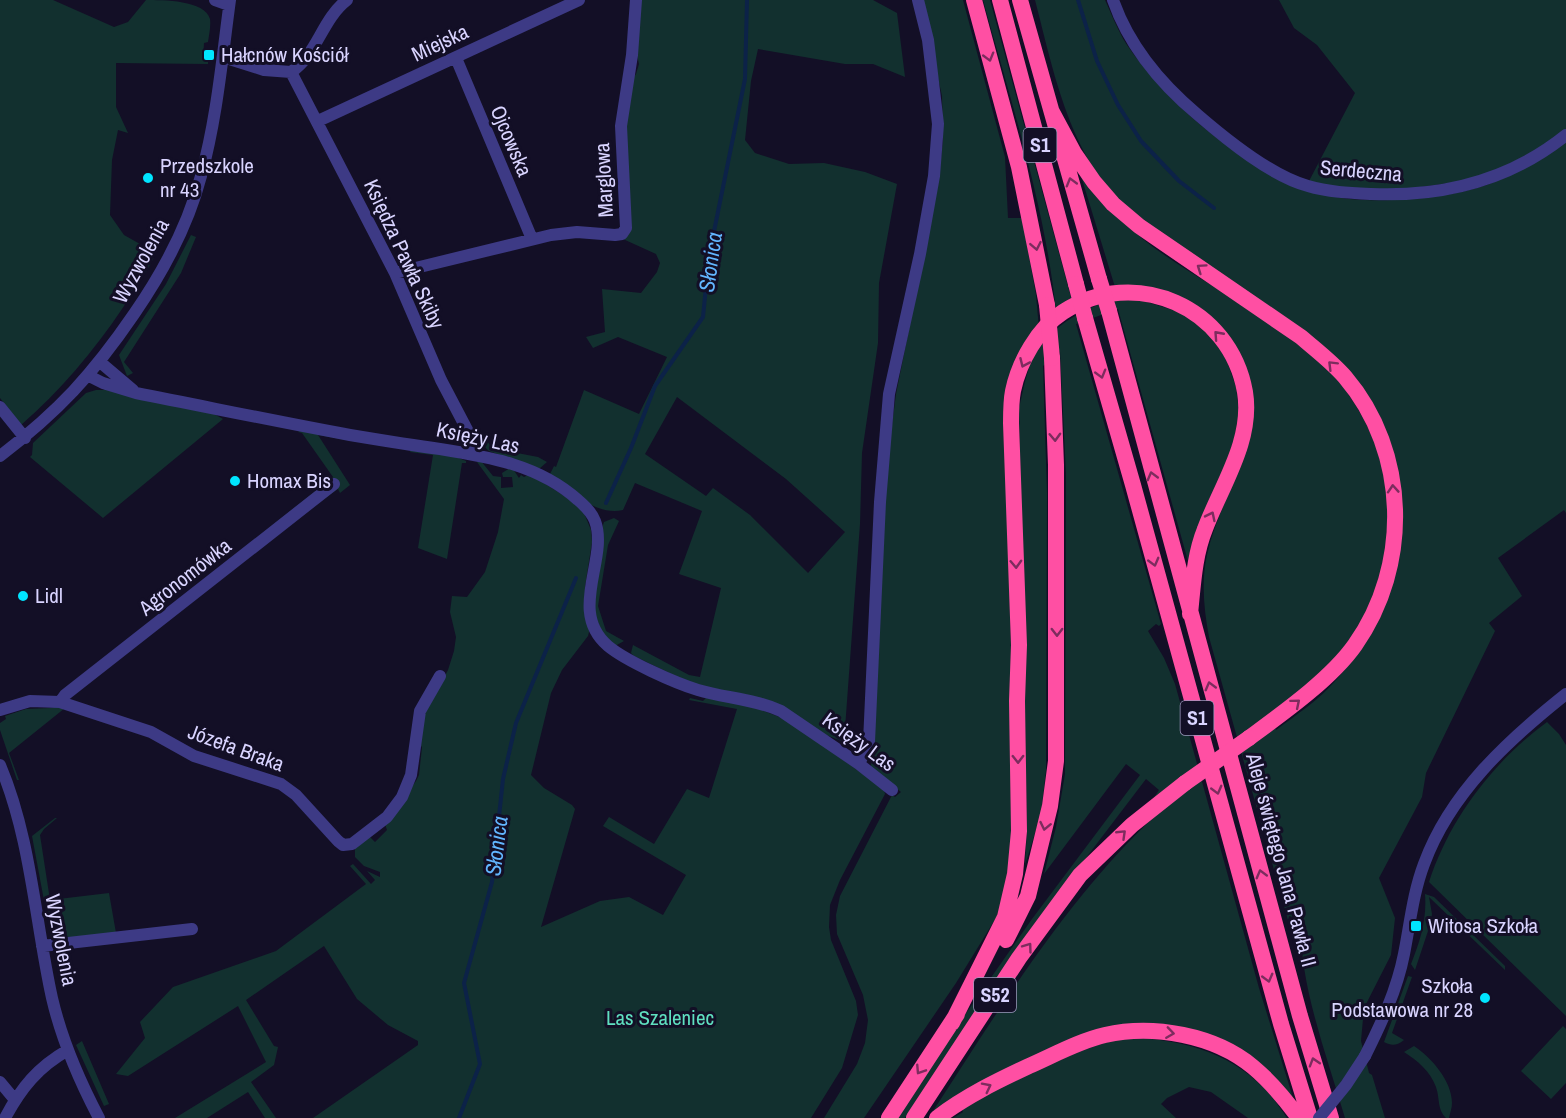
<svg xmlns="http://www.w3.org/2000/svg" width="1566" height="1118" viewBox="0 0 1566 1118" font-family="'Archivo Narrow',sans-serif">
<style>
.green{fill:#12302f;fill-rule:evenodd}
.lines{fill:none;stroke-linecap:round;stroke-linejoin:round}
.stream{stroke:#0c2248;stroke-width:4}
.minor{stroke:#3d3a85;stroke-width:12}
.highway{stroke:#ff4fa3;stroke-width:16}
.minor-bridge{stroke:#3d3a85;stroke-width:12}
.highway-bridge{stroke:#ff4fa3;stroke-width:16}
.oneway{stroke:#7d2c5e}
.poi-dot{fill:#00e5ff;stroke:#130f26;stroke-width:2}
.labels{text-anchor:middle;stroke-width:6;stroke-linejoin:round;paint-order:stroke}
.shield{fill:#130f26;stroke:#9e99be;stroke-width:1.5}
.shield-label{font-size:20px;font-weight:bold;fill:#d9d4ff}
.street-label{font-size:21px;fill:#d9d4ff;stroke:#130f26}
.poi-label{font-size:21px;fill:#d9d4ff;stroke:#130f26;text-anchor:start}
.park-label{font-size:21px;fill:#5fe0c0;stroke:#130f26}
.water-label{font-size:22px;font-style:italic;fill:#62b6ff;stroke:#130f26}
</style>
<rect width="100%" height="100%" fill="#130f26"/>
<path class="green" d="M0,0H53L114,27L128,22L146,0C163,0 205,0 210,19C211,26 209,35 208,42L204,43L203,60L208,61V64L116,63V107L128,133L118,130L112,160L110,215L124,235L156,253C147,273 134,291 122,309C93,352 61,390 21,425L0,398Z
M639,0H873L897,13L905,77L873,64H845L758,49L751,81L745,140L755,153L789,164L824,163L865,172L897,184L879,283L878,343L862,453L860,524L844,742L684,680L634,656L631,653L633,645L689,675L700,677L721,588L679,574L702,511L635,483L623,510C595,516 571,491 549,476L554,466L556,467L584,390L639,414L667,357L618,337L593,348L586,337L605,332L602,289L641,293L657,272L660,263L656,254L623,239V142L631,81L636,74L639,64L635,46ZM677,397L786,479L845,532L808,573L750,515L713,488L706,496L645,454Z
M921,0H963L1005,157L1008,218H1022L1036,295L1039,329L1006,418L1015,829L1014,858L999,913L956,983L864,1118H824L857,1064L865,1043L868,1020L863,995L837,934L836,915L840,896L892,795L895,797L901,792L871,767L887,463L896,394L938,185L943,140L942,96Z
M983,0H990L1072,301L1056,311C1045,206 1011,102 983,0Z
M1035,0H1105C1112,15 1118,31 1127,45C1171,109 1255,179 1331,196C1370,205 1442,199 1480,187C1497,182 1514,173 1530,165L1529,163L1566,139V513L1564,510L1498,558L1522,596L1489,623L1495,631L1426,773L1422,797L1379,878L1395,918L1391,955L1364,1008L1361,1041L1369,1073L1372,1075L1385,1118H1345C1326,1053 1300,987 1300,919L1289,916L1288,920L1209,637C1204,610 1201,582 1207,555C1216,512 1242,474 1250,430C1262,362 1218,302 1151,288C1140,286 1127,288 1115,287L1081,176H1084C1105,203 1125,226 1153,247C1208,287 1272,316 1322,363C1353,392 1383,447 1387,490C1389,512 1387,532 1385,553C1376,622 1328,680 1272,716L1276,730C1296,715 1319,700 1336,680C1420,587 1424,449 1333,359C1325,351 1318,343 1309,336C1265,303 1217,275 1171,242C1153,230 1131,216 1117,199C1105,184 1091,167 1083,150C1059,103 1048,50 1035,0Z
M1279,0H1566V131L1557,139L1483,178L1387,192L1308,183L1355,93L1317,45L1294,28Z
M191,235L196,237L181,273L124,362L133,373L127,376L119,355L166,284Z
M1111,300H1140L1183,313L1204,328L1217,343L1228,364L1236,387L1239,413L1234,439L1191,572L1118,309L1076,324L1161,624L1159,626L1156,624L1148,631L1164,658L1175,684L1259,988L1294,1101L1254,1059L1125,1026L933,1111C1000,1008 1067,898 1157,814L1151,802L1159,790L1146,779L1041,917L905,1118H896L948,1039L1032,919L1140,775L1126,764L1044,874L1056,827L1065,774L1066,474L1060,351L1043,366L1047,493L1046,770L1041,814L1025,865L1027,829L1019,408C1022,396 1024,383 1028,371C1040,333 1075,312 1111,300Z
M105,387L214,414L223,419L103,518L30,457L32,455L33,443L86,393L96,390H104Z
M301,430L357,440V442L318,435L350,485L340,493L338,489L162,613L333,477L302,433L298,432Z
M483,435L492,448L538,457L547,462L539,469L489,451L477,440Z
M411,450L454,456L466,461V463H462L447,559L418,548L433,455L410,452Z
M481,461L493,476L501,477V488L513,487L512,477H503L502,473L510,468L513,469L519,478L521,475L524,477L530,474L569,499L584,513L591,530L592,542L585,587L590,628L588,636L562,670L551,693L531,775L544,788L572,805L575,809L541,927L600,901L629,897L663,915L686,875L603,826L609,817L654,844L687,789L709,798L737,709L689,700L690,698L703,701L707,697L767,709L780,715L884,789L885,794L840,880L830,905L829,927L831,940L856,1001L858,1015L842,1068L811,1118H313L418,1045V1041L388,1025L357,999L324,946L246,1000L274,1046L278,1047L274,1065L251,1082L276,1118H265L248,1092L207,1118H175L266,1062L238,1006L128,1076L116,1074L145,1038L140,1022L173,987L276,951L366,884L350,866L353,864L371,884L375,880L367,871L380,877V872L364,866L355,857V849L369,836L375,842L387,830L385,824L416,781L419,775L422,747L419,744L421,720L448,670L454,651L456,637L450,612L452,596L467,597L485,572L498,532L504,499L477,462Z
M614,518L619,521L608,545L598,606L606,631L624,641L615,646L603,635L593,609L602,528L604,522Z
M58,706L65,708L9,753L19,780H17L0,730V723L6,719L5,716L26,709L50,708Z
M1547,722L1559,734L1566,745V1016L1429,882C1450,818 1493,762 1547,722Z
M55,818H57L44,829L40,835L50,900L109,893L116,933L52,940L51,938L32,836Z
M1425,894L1434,897L1505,966V970L1429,897L1432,914L1430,925L1415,970L1411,964C1420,941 1427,920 1425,894Z
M1408,976L1412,977L1392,1033L1404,1040C1396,1046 1392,1046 1384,1042Z
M1563,1026L1566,1029V1083L1551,1099L1521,1071Z
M1128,1037C1180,1040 1226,1050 1264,1088C1273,1097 1280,1108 1287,1118H1248L1211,1092L1189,1087L1167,1098L1161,1104L1176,1118H953L963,1112L961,1107C1015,1081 1069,1050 1128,1037Z
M82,1041L109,1104L104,1106L76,1045Z
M1414,1046C1431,1057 1452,1081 1452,1103C1452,1108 1450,1113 1449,1118H1446C1437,1110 1440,1098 1436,1087C1430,1071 1418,1061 1404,1052Z"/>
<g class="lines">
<path class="stream" d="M1078,0L1097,61L1118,105L1141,141L1179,181L1214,208
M606,503L631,448L655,386L703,317L709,256L745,79L747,0
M459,1118L480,1064L464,983L492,882L503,779L516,723L576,578"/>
<path class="minor" d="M215,0L229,5
M1113,0C1129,46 1161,84 1198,115C1227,140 1271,176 1308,186C1328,192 1350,193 1371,194C1442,197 1510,180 1566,135
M223,57L264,70L291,72C317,55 322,19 347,0
M456,58L532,239
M291,72L395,273L441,380L473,441L477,455
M318,121L579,0
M395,273L551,235L577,232L615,235L622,234L626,228L621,126L632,55L636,0
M100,362L133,390
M89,376L103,383L136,393C208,407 279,422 350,435C380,440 410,445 440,449C490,457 539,465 578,500C584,505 592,513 595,521C609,559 567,611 608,646C626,661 675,683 698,690C725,698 755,699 781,711L859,764L892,790
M0,407L25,438
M0,456C58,412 93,374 134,314C163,272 188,226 201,176C217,118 222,59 230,0
M60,702L65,695L334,484
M0,710L30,701L60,702L151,732L194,756L281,784L296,795L338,841L343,845L352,844L387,817L402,797L411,775L420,711L440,676
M859,764L869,742L880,502L889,394L920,254L934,176L938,124L928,40L918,0
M0,765C31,838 35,921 52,998C62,1041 79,1080 99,1118
M42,946L192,929
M1365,1056C1381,1024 1397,990 1404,954C1410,924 1413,893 1424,864C1450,793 1508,740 1566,694
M0,1082L15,1100
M5,1118C21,1088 38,1067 68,1050"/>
<path class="highway" d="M974,0L1019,167L1047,305
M1000,0L1076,284
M1020,0L1099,279
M1052,112L1074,153L1094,182L1113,204L1139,226L1301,337C1316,350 1332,362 1345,377C1409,452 1411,566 1355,645C1331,679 1283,713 1249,738
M1109,311L1300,1016L1331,1118
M1085,318L1133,485L1281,1024L1310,1118
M1006,940L1028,896L1050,806L1056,761V465L1052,358
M952,1023L1005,917L1015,874L1019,831L1017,701L1019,645L1011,423C1011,412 1011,401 1013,391C1019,362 1038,328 1063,312C1135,265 1230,307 1245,392C1253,441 1221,486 1205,529C1194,556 1193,586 1190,614
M889,1118L957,1014
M914,1118L1019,958L1080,875L1132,825L1185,783
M937,1118C966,1096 997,1081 1029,1066C1054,1055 1079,1041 1105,1035C1153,1024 1215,1035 1253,1067C1271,1082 1285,1099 1299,1118"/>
<path class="minor-bridge" d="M1319,1118L1346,1085L1365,1056"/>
<path class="highway-bridge" d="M1099,279L1109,311
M1076,284L1085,318
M1047,305L1052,358
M1185,783L1249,738"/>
</g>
<defs><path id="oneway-chevron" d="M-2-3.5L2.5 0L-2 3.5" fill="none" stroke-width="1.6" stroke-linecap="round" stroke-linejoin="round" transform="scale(1.5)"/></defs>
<g class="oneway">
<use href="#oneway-chevron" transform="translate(989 57) rotate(74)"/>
<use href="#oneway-chevron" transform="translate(1071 182) rotate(-106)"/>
<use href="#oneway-chevron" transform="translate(1036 246) rotate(79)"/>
<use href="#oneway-chevron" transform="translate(1201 268) rotate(-145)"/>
<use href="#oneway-chevron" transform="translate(1218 335) rotate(-132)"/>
<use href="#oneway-chevron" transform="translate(1024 363) rotate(114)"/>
<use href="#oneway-chevron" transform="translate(1332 365) rotate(-135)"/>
<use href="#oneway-chevron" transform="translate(1101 374) rotate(74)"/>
<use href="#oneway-chevron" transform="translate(1055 437) rotate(88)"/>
<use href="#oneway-chevron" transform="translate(1152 476) rotate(-105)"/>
<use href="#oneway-chevron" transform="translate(1393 489) rotate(-94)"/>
<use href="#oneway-chevron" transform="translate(1211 516) rotate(-64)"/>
<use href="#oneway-chevron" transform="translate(1154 562) rotate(75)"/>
<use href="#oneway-chevron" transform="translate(1016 564) rotate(88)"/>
<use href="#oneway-chevron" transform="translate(1057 632) rotate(90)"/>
<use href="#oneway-chevron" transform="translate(1210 686) rotate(-105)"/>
<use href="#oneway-chevron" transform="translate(1296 703) rotate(-40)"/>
<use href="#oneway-chevron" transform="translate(1018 759) rotate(89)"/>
<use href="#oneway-chevron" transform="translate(1217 790) rotate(75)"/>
<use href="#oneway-chevron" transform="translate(1045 826) rotate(102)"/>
<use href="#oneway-chevron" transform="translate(1122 834) rotate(-44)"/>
<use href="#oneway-chevron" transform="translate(1261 874) rotate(-105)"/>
<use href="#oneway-chevron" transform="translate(1028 947) rotate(-54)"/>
<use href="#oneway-chevron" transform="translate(1268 978) rotate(75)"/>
<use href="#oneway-chevron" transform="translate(1170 1033) rotate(8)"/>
<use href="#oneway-chevron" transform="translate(1314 1062) rotate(-107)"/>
<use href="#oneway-chevron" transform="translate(920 1070) rotate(123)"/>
<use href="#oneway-chevron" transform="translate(987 1087) rotate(-27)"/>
</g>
<g class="poi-dot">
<rect x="203" y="49" width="12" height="12" rx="3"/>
<circle cx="148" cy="178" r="6"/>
<circle cx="235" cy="481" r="6"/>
<circle cx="23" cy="596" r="6"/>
<rect x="1410" y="920" width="12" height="12" rx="3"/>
<circle cx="1485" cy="998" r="6"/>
</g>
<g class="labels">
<g class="shield">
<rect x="1023.5" y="128" width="33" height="34" rx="4.5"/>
<rect x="1180.5" y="701" width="33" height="34" rx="4.5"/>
<rect x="974" y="978" width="42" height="34" rx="4.5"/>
</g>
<g class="shield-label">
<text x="1040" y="152">S1</text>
<text x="1197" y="725">S1</text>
<text x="995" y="1002">S52</text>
</g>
<g class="street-label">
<text transform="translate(440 43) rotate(-25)" y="7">Miejska</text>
<text transform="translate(511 141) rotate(67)" y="7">Ojcowska</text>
<text transform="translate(1361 171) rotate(5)" y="7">Serdeczna</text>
<text transform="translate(604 180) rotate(-93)" y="7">Marglowa</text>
<text transform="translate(404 254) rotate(65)" y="7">Księdza Pawła Skiby</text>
<text transform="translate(141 261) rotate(-61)" y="7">Wyzwolenia</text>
<text transform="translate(478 438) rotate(12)" y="7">Księży Las</text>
<text transform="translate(185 577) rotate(-38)" y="7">Agronomówka</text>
<text transform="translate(859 742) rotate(36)" y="7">Księży Las</text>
<text transform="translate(236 748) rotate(20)" y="7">Józefa Braka</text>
<text transform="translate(1281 860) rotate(75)" y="7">Aleje świętego Jana Pawła II</text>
<text transform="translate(61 940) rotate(79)" y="7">Wyzwolenia</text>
</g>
<g class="poi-label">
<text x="221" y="62">Hałcnów Kościół</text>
<text x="160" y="173">Przedszkole<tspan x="160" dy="24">nr 43</tspan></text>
<text x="247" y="488">Homax Bis</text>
<text x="35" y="603">Lidl</text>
<text x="1428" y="933">Witosa Szkoła</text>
<text x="1473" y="993" text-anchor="end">Szkoła<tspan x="1473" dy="24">Podstawowa nr 28</tspan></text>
</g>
<g class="park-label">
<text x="660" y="1025">Las Szaleniec</text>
</g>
<g class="water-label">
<text transform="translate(710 262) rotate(-82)" y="8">Słonica</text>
<text transform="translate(496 846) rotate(-83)" y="8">Słonica</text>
</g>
</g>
</svg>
